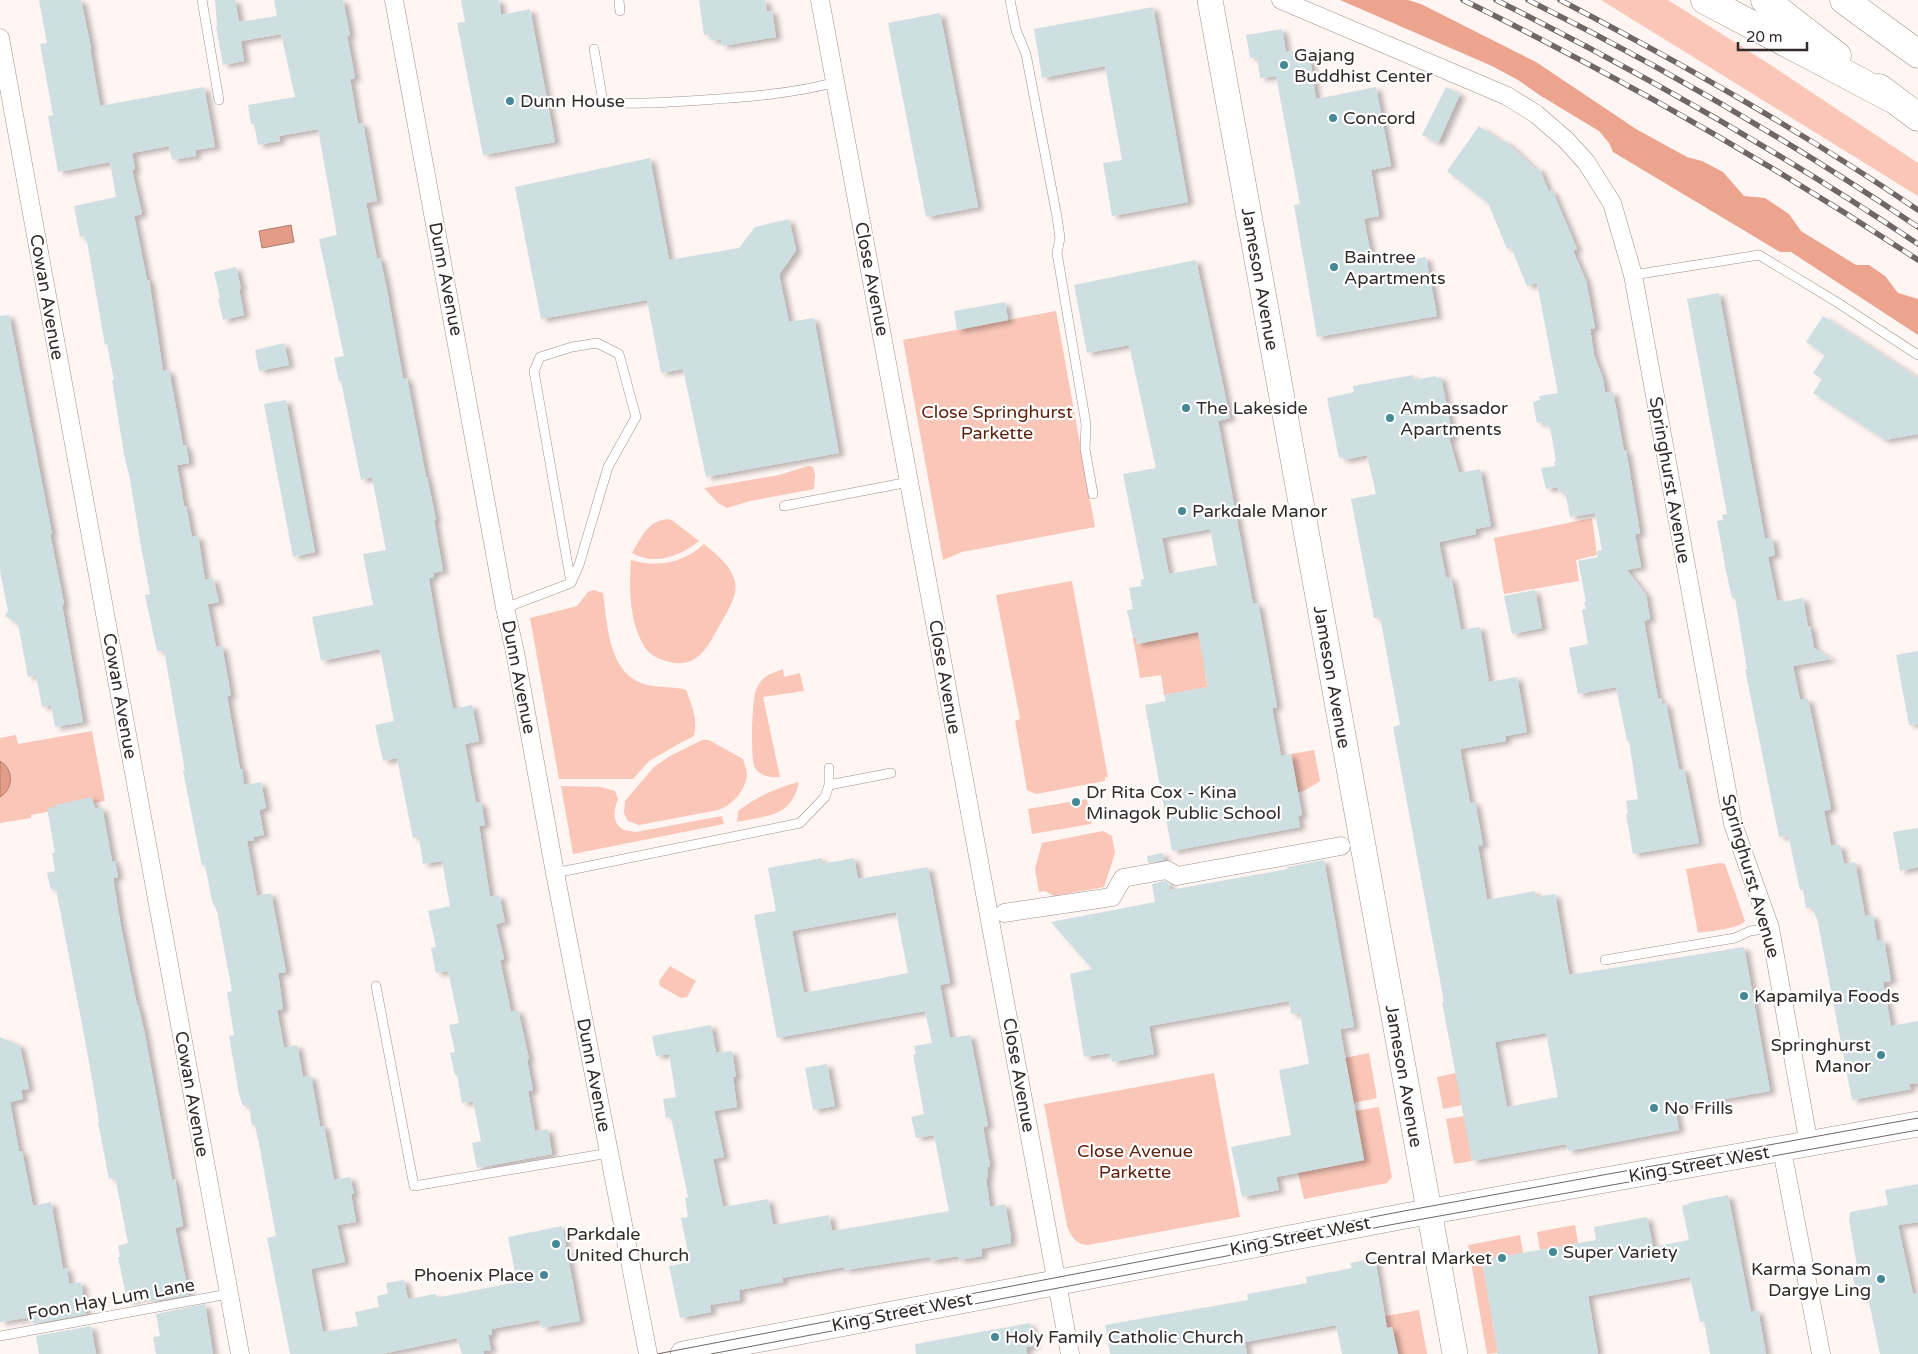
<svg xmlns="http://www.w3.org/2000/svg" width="1918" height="1354" viewBox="0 0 1918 1354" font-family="'Varela Round',sans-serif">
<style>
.green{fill:#fac6b7}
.forest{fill:#eca48f}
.water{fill:#e39c87;stroke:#ae7a6b}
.building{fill:#cedfe2;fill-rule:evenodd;filter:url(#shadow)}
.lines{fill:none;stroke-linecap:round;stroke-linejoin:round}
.lane-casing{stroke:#9f918c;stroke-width:10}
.street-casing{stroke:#9f918c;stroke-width:19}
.secondary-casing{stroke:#9f918c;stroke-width:26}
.highway-casing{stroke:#9f918c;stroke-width:29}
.lane{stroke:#fff;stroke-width:9}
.street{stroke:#fff;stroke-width:18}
.secondary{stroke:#fff;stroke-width:25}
.highway{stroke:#fff;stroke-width:28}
.tram{stroke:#6e6765;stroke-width:1}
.rail-casing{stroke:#6e6765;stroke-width:5.5}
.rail{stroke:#fff;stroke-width:4;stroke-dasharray:11;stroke-linecap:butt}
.poi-dot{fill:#448995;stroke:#fff;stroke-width:2}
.labels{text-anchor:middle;stroke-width:4.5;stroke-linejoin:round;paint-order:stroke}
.poi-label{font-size:18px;fill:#312b29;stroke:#fff;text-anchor:start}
.street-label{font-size:18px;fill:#312b29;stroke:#fff}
.park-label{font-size:18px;fill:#60210d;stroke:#fff}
</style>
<defs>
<filter id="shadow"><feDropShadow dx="5.5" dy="3" stdDeviation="2.5" flood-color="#0004"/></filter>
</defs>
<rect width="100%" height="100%" fill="#fff5f3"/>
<path class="green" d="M1601,0H1668L1766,62L1918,163V196Z
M1056,311L1095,527L962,552L943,560L903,340Z
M808,466L813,467L815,475L814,489L750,501L727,508L718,503L704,488L779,475Z
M1592,518L1597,555L1576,560L1579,581L1504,594L1494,538Z
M668,519L673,521L699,541C681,556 654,566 632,553C641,538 648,520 668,519Z
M704,544C716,554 732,566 735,582C738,594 728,611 722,621C709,643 700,669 670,662C662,660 652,657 647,650C629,626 629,588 631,560C658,568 683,563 704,544Z
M1072,581L1108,777H1105V781L1036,794L1027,790L1015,721L1020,719L996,595Z
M594,590L603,593C608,626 608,676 648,685C661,688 673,686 686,690C692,705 698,721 694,736L682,742L649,761L633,779H559L530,618L577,606L588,592Z
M1198,632L1212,672L1205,673L1208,687L1164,695L1161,675L1140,678L1133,638H1136L1137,644Z
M783,669L784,677L800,673L804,691L763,697L780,777C772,778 760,776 755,768C750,759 752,701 756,690C757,687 760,682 762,680C766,675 776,672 783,669Z
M92,731L105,801L31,815V818L0,823V738L16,735L18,744Z
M702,740H709L743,759C744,763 747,770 747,774C746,790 732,806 718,810L639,825L628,821L624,813L625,801L654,767L670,756Z
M1314,750L1320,781L1304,791L1298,792L1291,754Z
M799,782C791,818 768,815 737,822L738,811C758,796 776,788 799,782Z
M561,786L601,787L615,791L618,799C614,808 611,824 624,830C627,831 633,831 636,832L722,816L724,824L573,854Z
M1087,799L1091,824L1032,834L1028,809Z
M1103,831L1112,836L1115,853L1104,887L1054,896L1045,891L1039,892L1035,869L1042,843Z
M1720,863L1725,864L1745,921C1739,929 1709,931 1698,933L1686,869Z
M670,966L696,981L687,997L681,998L660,986L659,981Z
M1369,1053L1377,1098L1354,1103L1345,1058Z
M1214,1073L1240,1217L1088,1245C1076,1245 1071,1236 1067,1226L1044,1104Z
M1456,1073L1462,1105L1443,1109L1437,1077Z
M1379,1107L1392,1177L1387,1183L1304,1199L1298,1173L1364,1160L1355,1111Z
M1464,1116L1472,1161L1454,1164L1446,1119Z
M1575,1225L1578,1243L1540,1250L1537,1232Z
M1520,1235L1523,1253L1482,1260L1498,1353L1487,1354L1468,1245Z
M1419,1310L1427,1354H1398L1392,1327L1372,1331L1370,1319Z"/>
<path class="forest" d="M1340,0H1408L1421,4L1536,62L1636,129L1687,157L1702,161L1723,172L1744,196L1765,198L1789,214L1801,231L1856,265H1869L1885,276L1898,293L1918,299V335L1791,252H1780L1613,152L1609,143L1599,131L1541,96L1518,80L1492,66Z"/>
<path class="water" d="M291,225L294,242L262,248L259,231Z
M0,761C14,770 14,788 0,797Z"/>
<path class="building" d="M39,0H81L91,48H90L100,106L204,87L215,147L195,150L196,156L172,160L169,146L132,153L135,170H132L142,214L134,216L147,280H149L163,371L169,370L183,445H186L189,463L177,465L184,506H186L192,537L198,536L205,580L213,578L219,602L208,604V606L216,647L222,646L231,696H227L240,769H242L244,785L261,782L266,808L259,810L264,835L253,837L254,840L247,841L257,896L271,893L286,972L278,973L283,1009L277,1010L284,1048L297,1045L303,1077L311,1076L320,1126H324L334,1180L350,1177L354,1194H351L356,1222L337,1225L345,1262L311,1269L323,1332L358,1326L355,1312L379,1307L377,1296L388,1294L386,1283L404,1280L408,1299L436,1294V1298L517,1282L508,1237L562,1226L580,1321L542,1328L540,1320L491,1329L492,1335H488L491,1350L484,1351V1354H462L457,1338L382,1354H290L267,1238L276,1236L260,1149L255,1125L252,1126L249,1105L243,1106L239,1094L229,1036L234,1035L227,992L232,991L217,911L212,901L205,865L202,866L183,771H185L164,650L157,651L145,595L150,594L140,541L130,479L124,454L112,380H114L107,344L105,345L87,242L84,236L80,237L74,206L116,197L110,162L58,172L48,116L53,115L40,44L47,43Z
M215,0H235L239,22L277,16L274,0H343L350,35L347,36L355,78L350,79L358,124L363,123L377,201L366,203L377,259L380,258L386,285L403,378H407L426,477H427L436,520H434L443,571L433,573L434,577L430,578L429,580L439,638L453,709L472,705L479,741L465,744L476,803L481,802L485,825L479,826L490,897L499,895L505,922L496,924L504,959L500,960L511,1012L518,1010L529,1059L527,1060L533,1090L528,1091L535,1131L548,1129L552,1154L477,1168L472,1143L481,1141L473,1101L462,1103L457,1075H455L450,1053L455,1052L449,1025L459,1023L448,971L436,973L431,948L436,947L428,911L450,906L442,861L423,864L419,837L413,838L397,758L383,761L375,725L394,721L380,649L321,661L312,617L373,605L363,554L386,550L372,477L361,480L341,381L339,382L334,358L344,356L319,239L337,235L318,129L279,136L280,141L258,145L254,124H251L248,105L295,97L281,34L241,41L244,61L223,65L216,26H217Z
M461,0H499L501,15L530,9L555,142L483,155L457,23L465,22Z
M699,0H765L767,11H772L776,37L722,46L721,39L711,41L710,34L704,35Z
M1153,7L1188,202L1112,216L1103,163L1122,160L1105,66L1042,78L1034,29Z
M940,13L978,207L926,217L888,23Z
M1282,29L1286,52L1294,51L1295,60L1310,58L1316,99L1376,87L1391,166L1371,170L1379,216L1364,219L1373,266L1426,257L1437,316L1317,337L1294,205L1300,204L1276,76L1260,78L1257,57L1250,58L1246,35Z
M1446,87L1460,94L1438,143L1422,135Z
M1479,126L1502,142L1504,140L1535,169L1539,168L1549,192L1552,190L1577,249L1573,251L1586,281L1595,328L1590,329L1594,355L1603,379L1605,393L1613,392L1624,451L1626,450L1640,533L1635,534L1641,567L1627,570L1646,595L1650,619L1644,621L1658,699L1661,698L1662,704L1666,703L1679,770L1684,769L1699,843L1633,854L1626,814L1628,813L1626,801L1638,799L1629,741H1627L1616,687L1578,694L1569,648L1588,644L1582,610L1586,609L1584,602H1586L1578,561L1598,557L1597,551L1602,550L1595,513L1570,517L1565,491L1559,493L1558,487L1546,489L1541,468L1555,466L1554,462L1556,461L1550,427H1546L1545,422L1537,423L1533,402L1540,400L1539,396L1558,393L1537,283L1527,286L1511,247L1507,249L1488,203L1447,171Z
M650,158L669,260L739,248L755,227L789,219L796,250L779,275L789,322L814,318L839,453L706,477L683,369L661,373L647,300L541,319L515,187Z
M1196,260L1230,418L1218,421L1253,604L1258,603L1264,635L1277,707L1272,708L1281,756L1291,754L1302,815L1298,816L1300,827L1172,851L1145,705L1166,701L1164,695L1208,687L1198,632L1137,644L1136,638H1133L1127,610L1133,609L1129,588L1142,586L1140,580L1144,579L1123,474L1156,468L1129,345L1087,353L1074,285ZM1210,529L1217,565L1169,574L1162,538Z
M236,267L241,289H239L244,315L223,320L218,299L220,298L214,272Z
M1719,293L1765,539L1772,538L1775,555L1768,557L1777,601L1783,600V602L1803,598L1808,627L1810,626L1814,648L1832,659L1793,666L1800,700L1808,699L1831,809L1824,811L1831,846L1840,845L1844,864L1855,862L1865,916L1873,915L1877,941L1884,940L1891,981L1883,982L1891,1026L1918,1021V1083L1909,1084L1911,1089L1852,1100L1817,918H1816L1813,907L1806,908L1803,889L1800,890L1789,839L1787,836L1779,837L1745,669H1747L1735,598H1732L1726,571L1717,521L1723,520L1722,515L1727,514L1687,299Z
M1005,302L1008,320L957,330L954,311Z
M9,315L52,534H50L64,604L62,605L83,722L55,727L51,705L42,707L36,675L28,677L18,624L5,616L8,611L0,571V316Z
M1823,316L1918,378V434L1885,440L1813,393L1822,379L1813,373L1825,355L1806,342Z
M284,343L289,365L259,371L255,350Z
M1413,375L1414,380L1436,376L1437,378L1441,377L1453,438H1449L1459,473L1480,469L1491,526L1475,529L1476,534L1439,542L1446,578L1451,577L1461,630L1480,627L1489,682L1517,677L1527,732L1505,736L1506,741L1460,749L1470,803L1475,802L1483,845L1478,846L1487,900L1535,891L1536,897L1555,894L1569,975L1744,947L1770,1091L1675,1108L1679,1130L1568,1151L1566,1144L1472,1161L1442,1002H1444L1393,727L1400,725L1380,617L1374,618L1351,499L1376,494L1367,455L1344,460L1343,457L1339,458L1327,398L1354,392L1353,386ZM1546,1033L1558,1097L1507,1107L1495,1042Z
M286,400L315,552L293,557L264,404Z
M1535,590L1542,628L1512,634L1504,596Z
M1918,651V724L1909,725L1896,655Z
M92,797L95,809L102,807L112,861H115L118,877L113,878L121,927L137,1005H138L144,1030L172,1180L175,1179L183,1226L175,1228L189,1295L154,1301L153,1300H150L149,1296L127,1301L118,1257H120L118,1246L128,1243L115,1177L109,1179L98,1122H99L96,1102L85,1040L56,889L51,890L47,873L55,871L52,853H55L47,808L56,807L55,805Z
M1918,828V867L1900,871L1893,832Z
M1163,853L1164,860L1148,863L1147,856Z
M822,858V864L854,858L858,879L928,867L950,983L940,985L950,1038L970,1035L988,1126L983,1127L990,1166L987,1167L988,1177L986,1179L990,1207L1005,1204L1011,1237L1010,1238L1011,1243L981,1249L982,1256L959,1260L958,1256L930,1261V1257L845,1270L844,1267L782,1278L783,1282L739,1290L740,1300L710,1305L711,1312L680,1318L669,1266L690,1262L681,1218L688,1217L685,1198L688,1197L671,1117L666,1118L663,1099L676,1097L669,1054L656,1056L652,1036L711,1025L716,1053L732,1051L736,1077H733L737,1107L714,1111L724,1157L713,1159L723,1207L768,1199L773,1225L829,1215L832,1231L949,1211L934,1135L916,1138L911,1117L924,1114L913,1055L916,1054L914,1046L932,1043L925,1011L777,1038L754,915L776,911L768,868ZM896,912L908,973L804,993L792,931Z
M1324,860L1354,1027L1340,1029L1364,1160L1276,1177L1279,1190L1242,1197L1231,1147L1291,1135L1279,1070L1309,1064L1300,1013L1291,1014L1289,1001L1149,1026L1154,1054L1112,1062L1110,1053L1084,1057L1070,974L1092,969L1051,922L1155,902L1152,884L1165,881L1169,884L1170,890L1288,869L1287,867Z
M0,1037L20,1046L29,1089L21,1090L23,1099L10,1102L19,1151H22L33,1206L51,1202L63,1269L67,1268L69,1284L81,1282L86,1314L33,1324L32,1317L0,1322Z
M827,1064L835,1106L813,1110L805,1068Z
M1918,1184V1222L1898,1225L1913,1294L1918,1293V1354H1880L1869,1302H1866L1865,1296L1857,1297L1852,1273L1858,1271L1849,1220L1850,1212L1888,1205L1885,1190Z
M1728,1195L1751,1312L1758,1310L1766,1354H1710L1704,1321L1700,1322L1690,1277L1588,1296L1598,1354H1498L1482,1260L1596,1240L1594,1227L1647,1217L1653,1247L1689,1240L1682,1206L1689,1204L1688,1203Z
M1375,1258L1387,1328L1392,1327L1398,1354H1342L1336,1325L1245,1342L1247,1354H1110L1105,1325L1248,1300L1247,1294L1307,1283L1306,1277L1352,1268L1350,1263Z
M205,1304L213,1354H156L153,1337L160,1336L156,1314Z
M1030,1323L1034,1346L1026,1347L1027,1354H916L915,1344Z
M91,1326L96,1354H39L36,1336Z"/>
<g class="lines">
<g class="lane-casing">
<path id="lane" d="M202,0L219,100
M619,0L620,11
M1010,0L1016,30L1026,54L1057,217L1060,238L1057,253L1086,424L1085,449L1093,494
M594,49L603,102C637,105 669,102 703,100C747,97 792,94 836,82
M1633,275L1759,255L1835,301L1918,355
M784,506L909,482
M505,608L571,583L579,565L608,467L636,417L619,354L597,343L572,347L540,357L534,371L571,583
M829,785L891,773
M555,873L800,823L825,797L829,785V768
M1605,960L1735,938L1750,931L1770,928
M376,986L414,1186L609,1153
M0,1336L228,1294"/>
</g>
<g class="street-casing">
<path id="street" d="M394,0L505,608L515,652L555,873L648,1354
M820,0L1070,1354
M1281,0L1507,96L1536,114L1566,140L1586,162L1612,203L1633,275L1733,824L1770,928L1809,1145
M0,38L240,1354
M1004,913L1112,897L1123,878L1167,870L1177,876L1341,846
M1782,1150L1821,1354"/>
</g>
<g class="secondary-casing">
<path id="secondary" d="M1210,0L1455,1354
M683,1354L1405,1216L1918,1124"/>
</g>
<g class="highway-casing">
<path id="highway" d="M1705,0L1893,99
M1765,0L1837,56
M1844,0L1918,54
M1879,88L1918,117"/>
</g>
<use href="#lane" class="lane"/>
<use href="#street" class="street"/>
<use href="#secondary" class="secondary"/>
<use href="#highway" class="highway"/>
<path class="tram" d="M657,1354L1404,1211L1918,1118
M711,1354L1395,1224L1918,1130"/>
<g class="rail-casing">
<path id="rail" d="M1463,0C1620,77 1772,164 1918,260
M1496,0C1642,73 1782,153 1918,244
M1528,0C1663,67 1793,143 1918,227
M1560,0C1683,64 1803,132 1918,210"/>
</g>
<use href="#rail" class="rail"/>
</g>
<g class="poi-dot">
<circle cx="1284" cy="65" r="5"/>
<circle cx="510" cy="101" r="5"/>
<circle cx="1333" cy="118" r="5"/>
<circle cx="1334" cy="267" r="5"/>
<circle cx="1186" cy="408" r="5"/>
<circle cx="1390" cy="418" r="5"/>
<circle cx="1182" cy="511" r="5"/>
<circle cx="1076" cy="802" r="5"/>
<circle cx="1744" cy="996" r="5"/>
<circle cx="1881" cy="1055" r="5"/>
<circle cx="1654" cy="1108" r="5"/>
<circle cx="556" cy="1244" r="5"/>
<circle cx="1553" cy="1252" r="5"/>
<circle cx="1502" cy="1258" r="5"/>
<circle cx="544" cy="1275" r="5"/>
<circle cx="1881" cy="1279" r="5"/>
<circle cx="995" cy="1337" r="5"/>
</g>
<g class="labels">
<g class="poi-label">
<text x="1294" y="61">Gajang<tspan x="1294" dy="21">Buddhist Center</tspan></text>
<text x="520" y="107">Dunn House</text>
<text x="1343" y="124">Concord</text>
<text x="1344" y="263">Baintree<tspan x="1344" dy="21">Apartments</tspan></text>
<text x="1196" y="414">The Lakeside</text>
<text x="1400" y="414">Ambassador<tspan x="1400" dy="21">Apartments</tspan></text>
<text x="1192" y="517">Parkdale Manor</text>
<text x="1086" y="798">Dr Rita Cox - Kina<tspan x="1086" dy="21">Minagok Public School</tspan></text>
<text x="1754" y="1002">Kapamilya Foods</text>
<text x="1871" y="1051" text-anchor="end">Springhurst<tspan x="1871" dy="21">Manor</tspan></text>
<text x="1664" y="1114">No Frills</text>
<text x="566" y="1240">Parkdale<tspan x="566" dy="21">United Church</tspan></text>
<text x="1563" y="1258">Super Variety</text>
<text x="1492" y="1264" text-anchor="end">Central Market</text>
<text x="1871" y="1275" text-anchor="end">Karma Sonam<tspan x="1871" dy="21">Dargye Ling</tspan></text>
<text x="534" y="1281" text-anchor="end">Phoenix Place</text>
<text x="1005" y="1343">Holy Family Catholic Church</text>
</g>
<g class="street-label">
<text transform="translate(446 279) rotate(79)" y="6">Dunn Avenue</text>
<text transform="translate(872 279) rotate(79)" y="6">Close Avenue</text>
<text transform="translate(1260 279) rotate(80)" y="6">Jameson Avenue</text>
<text transform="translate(47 297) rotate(80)" y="6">Cowan Avenue</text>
<text transform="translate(1670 480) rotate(80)" y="6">Springhurst Avenue</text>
<text transform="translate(519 677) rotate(79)" y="6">Dunn Avenue</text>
<text transform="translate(945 677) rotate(80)" y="6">Close Avenue</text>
<text transform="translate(1332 677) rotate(80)" y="6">Jameson Avenue</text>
<text transform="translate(120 696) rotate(80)" y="6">Cowan Avenue</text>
<text transform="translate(1751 876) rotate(74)" y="6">Springhurst Avenue</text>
<text transform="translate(594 1075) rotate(79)" y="6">Dunn Avenue</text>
<text transform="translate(1019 1075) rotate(80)" y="6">Close Avenue</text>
<text transform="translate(1404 1076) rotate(80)" y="6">Jameson Avenue</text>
<text transform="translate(192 1094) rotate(80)" y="6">Cowan Avenue</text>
<text transform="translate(1699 1164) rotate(-10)" y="6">King Street West</text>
<text transform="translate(1300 1236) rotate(-11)" y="6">King Street West</text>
<text transform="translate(111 1299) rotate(-10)" y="6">Foon Hay Lum Lane</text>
<text transform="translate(902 1312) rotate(-11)" y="6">King Street West</text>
</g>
<g class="park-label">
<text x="997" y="418">Close Springhurst<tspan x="997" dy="21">Parkette</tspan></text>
<text x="1135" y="1157">Close Avenue<tspan x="1135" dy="21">Parkette</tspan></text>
</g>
</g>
<path d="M1738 42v8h69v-8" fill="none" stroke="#312b29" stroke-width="2.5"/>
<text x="1746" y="42" font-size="15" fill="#312b29" stroke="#ffffff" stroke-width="4" paint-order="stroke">20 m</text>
</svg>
